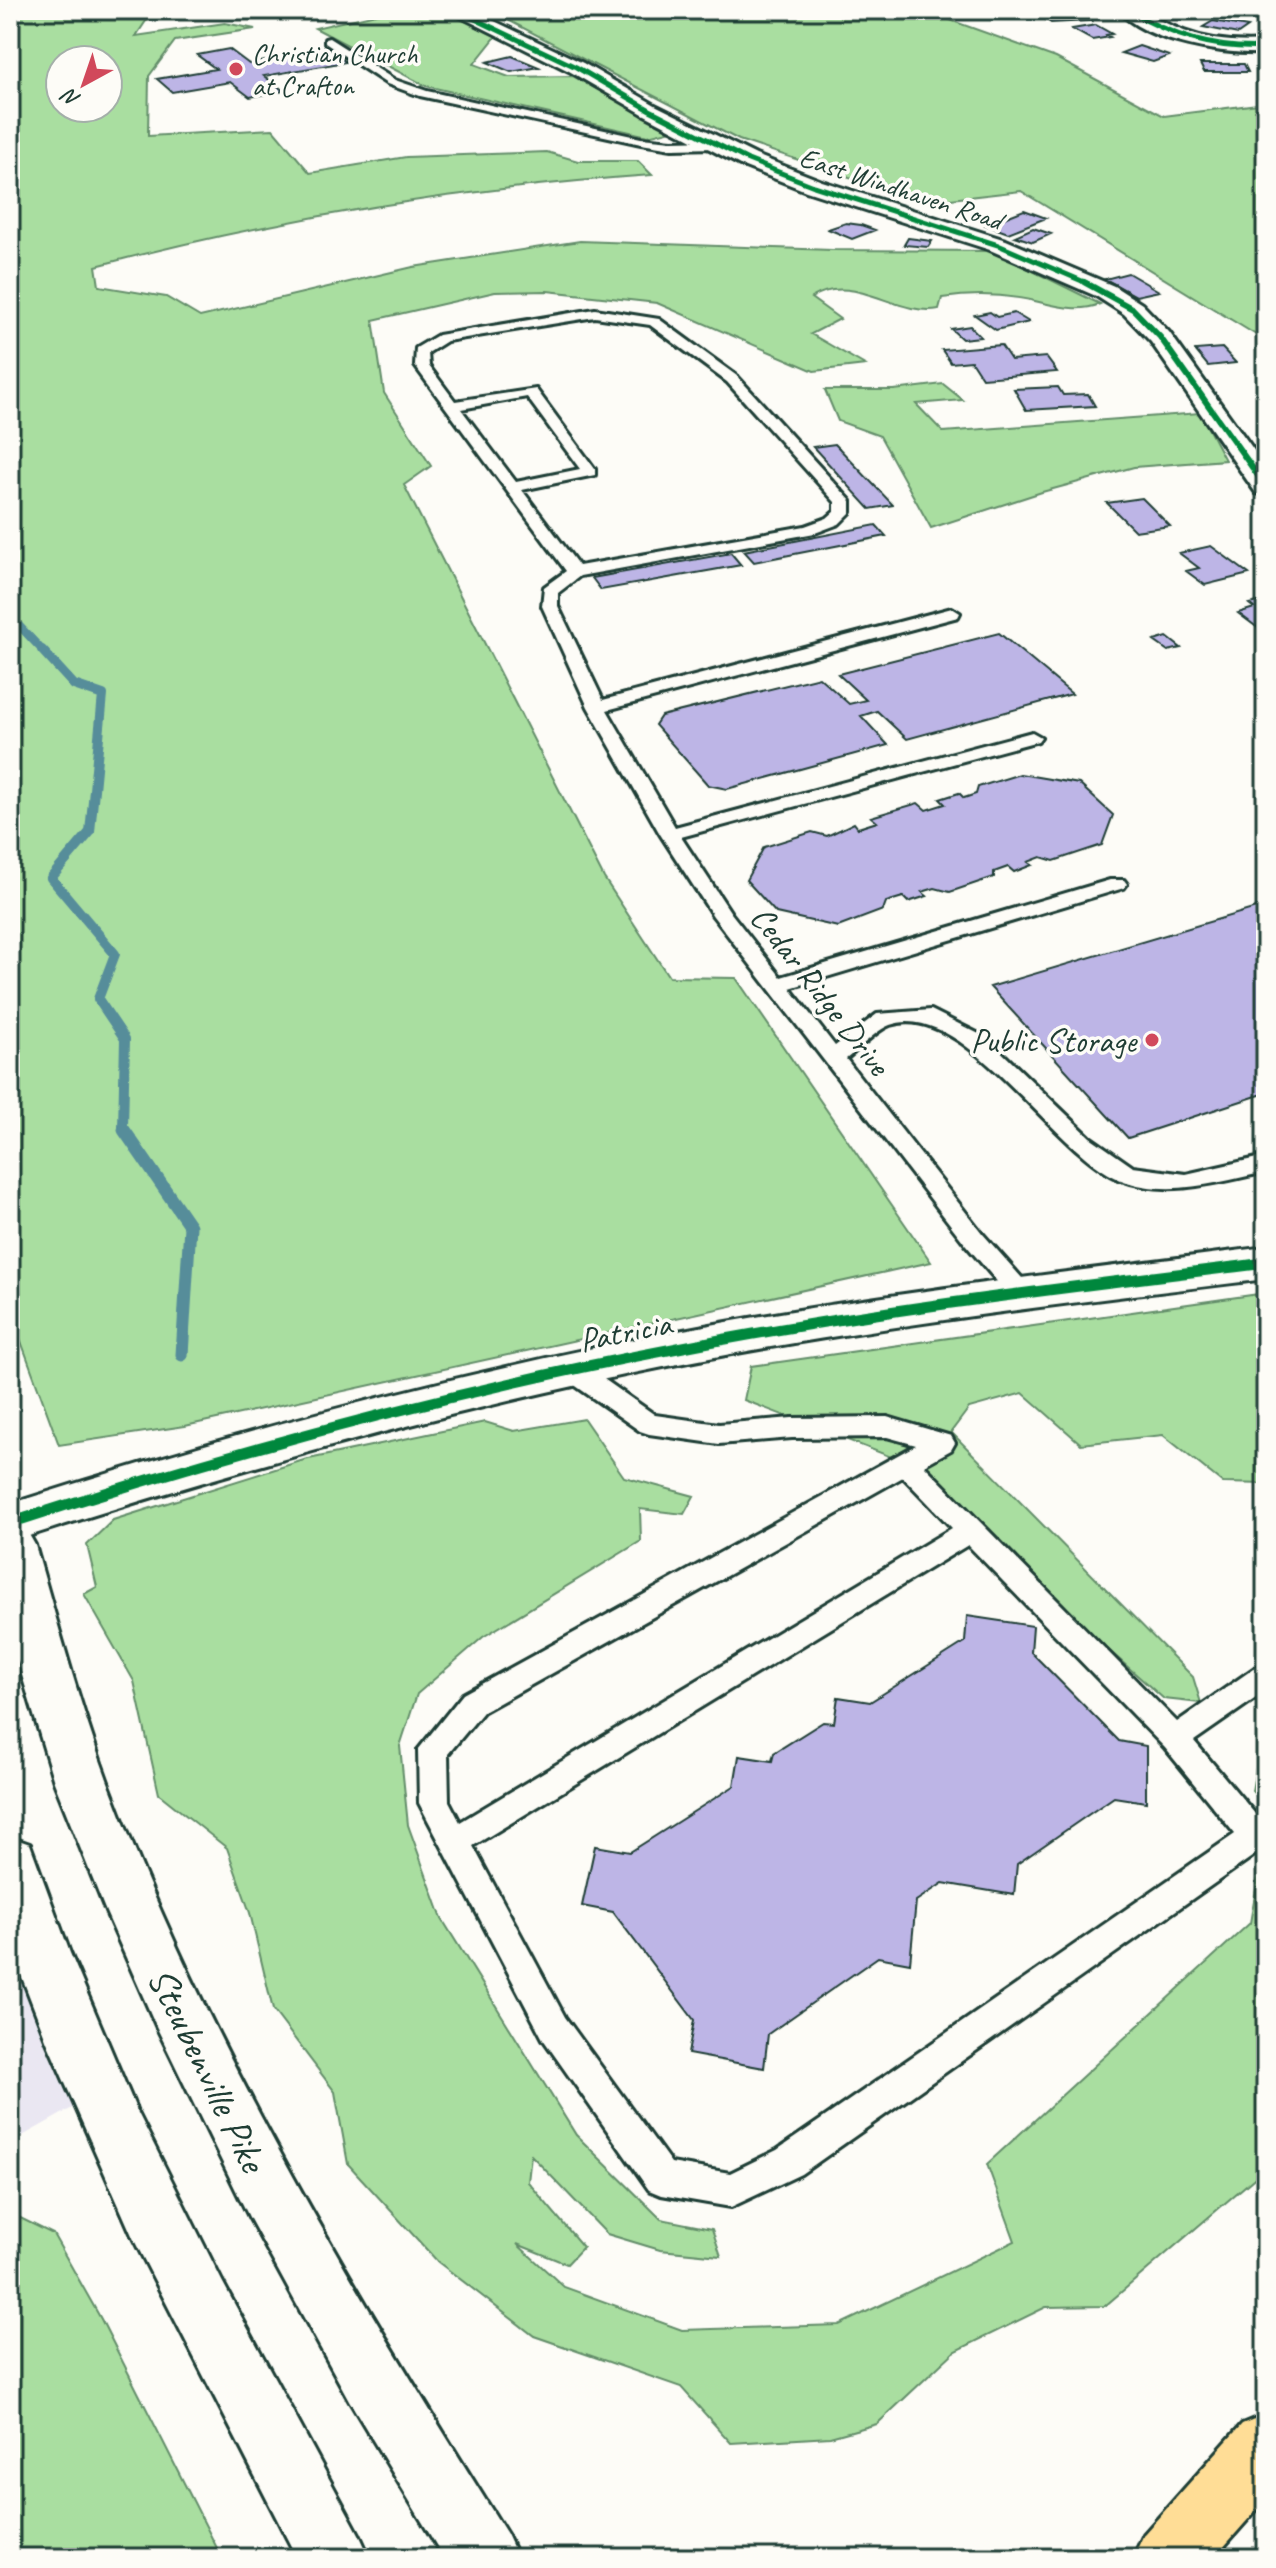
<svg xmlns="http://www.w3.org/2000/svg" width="1276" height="2568" viewBox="0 0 1276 2568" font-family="Caveat,sans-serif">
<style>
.built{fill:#eae7f2}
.green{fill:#a9dea0;stroke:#648e6a;stroke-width:2;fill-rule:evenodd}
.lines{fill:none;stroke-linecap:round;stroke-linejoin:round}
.stream-far2{stroke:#578d9a;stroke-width:8}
.stream-far1{stroke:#578d9a;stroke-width:10}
.stream{stroke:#578d9a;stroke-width:13}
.building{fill:#bdb5e6;stroke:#1f3d34;stroke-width:2}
.service-casing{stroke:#1f3d34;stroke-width:6}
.minor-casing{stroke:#1f3d34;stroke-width:6}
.secondary-casing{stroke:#1f3d34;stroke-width:6}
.motorway-casing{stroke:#1f3d34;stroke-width:6}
.service{fill:#fdfcf7;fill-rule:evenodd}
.minor{fill:#fdfcf7;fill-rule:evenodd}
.secondary{fill:#fdfcf7;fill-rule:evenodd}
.motorway{fill:#ffdd96;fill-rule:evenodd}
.cycleway-far2-casing{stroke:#fdfcf7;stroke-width:7}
.cycleway-far1-casing{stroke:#fdfcf7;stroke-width:9}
.cycleway-casing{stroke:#fdfcf7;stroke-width:16}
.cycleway-far2{stroke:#00873e;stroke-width:5}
.cycleway-far1{stroke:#00873e;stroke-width:6}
.cycleway{stroke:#00873e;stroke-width:11}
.poi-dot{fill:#d1495b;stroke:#fdfcf7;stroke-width:3}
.labels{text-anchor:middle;stroke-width:7;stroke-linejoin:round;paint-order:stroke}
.far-poi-label{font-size:28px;fill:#1f3d34;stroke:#fdfcf7;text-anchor:start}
.far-street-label{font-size:28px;fill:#1f3d34;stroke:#fdfcf7}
.street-label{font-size:34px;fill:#1f3d34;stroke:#fdfcf7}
.poi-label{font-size:34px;fill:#1f3d34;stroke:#fdfcf7;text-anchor:end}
.near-street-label{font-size:40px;fill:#1f3d34;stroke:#fdfcf7}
</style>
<rect width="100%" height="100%" fill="#fdfcf7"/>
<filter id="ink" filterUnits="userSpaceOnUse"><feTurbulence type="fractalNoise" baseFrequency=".0125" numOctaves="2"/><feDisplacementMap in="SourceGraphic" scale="16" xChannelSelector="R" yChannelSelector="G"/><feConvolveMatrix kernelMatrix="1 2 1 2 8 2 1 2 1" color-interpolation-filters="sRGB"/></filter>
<g filter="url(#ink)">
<path class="built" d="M10,1862L99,2093L10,2143Z"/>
<path class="green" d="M10,10H167L146,21L136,36L225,23L255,29L175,41L149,76L148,136L273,129L310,173L406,157L547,152L578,161H638L652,175C465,188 277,218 96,266L99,286L166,297L200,317L413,267L580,241L832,250L992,251L1100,304C1072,315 1048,302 1019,298C993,294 969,294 942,298L939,309C896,317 853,271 811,298L840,319L811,334L865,365L814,371L657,303L547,291L495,292L373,320L384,393L431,466L404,485L604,878L669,977L736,978L931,1262L185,1426L59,1445L10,1311ZM60,60H108V108H60Z
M393,10H444L497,35L474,64L509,77L573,76L672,130L648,136L426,86L315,28Z
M506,10H942L947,19L1056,58L1164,116L1266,103V341L1021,191L924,202L739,140L500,16Z
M943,384L963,400L916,404L943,432L1200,413L1225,460L1134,467L1042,492L931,528L880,436L838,421L825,390H894Z
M1266,1293V1484L1223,1483L1163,1435L1081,1444L1023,1393L969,1408L951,1432L1193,1677L1201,1703L1164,1699L889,1456L744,1400L751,1366Z
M584,1419L624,1477L694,1496L684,1514L640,1509L641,1541L483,1637L417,1694L400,1746L408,1825L442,1919L576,2135L661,2219L712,2229L721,2256L660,2250L607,2234L531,2155L528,2182L583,2247L567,2264L517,2244L564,2287L682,2330L839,2325L1015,2241L987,2164L1250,1923L1262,1855L1266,1850V2168L1105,2306L1046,2307L954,2352L877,2424L830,2437L731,2443L681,2387L534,2336L438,2262L348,2164L335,2092L273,2010L250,1913L227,1848L159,1794L134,1681L84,1594L97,1587L87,1545L113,1520L304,1460L485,1422L514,1431Z
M1266,1740V1807L1252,1791L1260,1744Z
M10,2213L53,2234L101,2319L222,2558H10Z"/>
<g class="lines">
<path class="stream-far2" d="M10,616L44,652"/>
<path class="stream-far1" d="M42,650L74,685L103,695L90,832L51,878L115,954L98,999L125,1039L123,1128L126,1132"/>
<path class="stream" d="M124,1130L190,1226L182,1355"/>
</g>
<path class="building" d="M1039,10H1074L1091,21L1051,23L1037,14L1044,13Z
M1213,21L1248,27L1238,34L1203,27Z
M1096,25L1112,34L1106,35L1110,37L1092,40L1072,29Z
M1139,46L1169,56L1153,62L1121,53Z
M229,49L249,64L330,50L346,62L264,76L284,91L250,97L230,82L172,92L157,79L216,69L197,55Z
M512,56L539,67L511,72L487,62Z
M1200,64H1244L1248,72H1204Z
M1024,210L1046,218L1008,233L986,225Z
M846,223L861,225L875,230L852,239L828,229Z
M1033,228L1051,234L1033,242L1015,236Z
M908,238L932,241L928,247L904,245Z
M1128,273L1159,291L1136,296L1105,279Z
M990,312L997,317L1014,313L1029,322L996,330L975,315Z
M970,326L981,337L962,339L951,329Z
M1001,345L1011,360L1046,357L1057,372L982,378L971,361L951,363L942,350Z
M1222,348L1236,363L1208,366L1195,350Z
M1058,387L1063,395L1088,394L1095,406L1026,410L1014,389Z
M835,444L893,505L870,509L813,447Z
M1142,498L1170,526L1135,531L1107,503Z
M876,525L886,536L754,562L744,551Z
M1211,546L1249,574L1205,585L1186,571L1199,568L1179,553Z
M731,553L741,565L601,590L592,578Z
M1266,600V634L1238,613L1254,608L1249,604Z
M999,633L1072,694L907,739L877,711L861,716L888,745L727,789L708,785L655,725L661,716L819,677L849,704L866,700L838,674Z
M1167,637L1181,648L1168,651L1154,641Z
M1020,774L1079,784L1113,815L1102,845L1054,861L1041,857L1028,862L1032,865L1014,872L1008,867L994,872V877L950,892L935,888L922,892L927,896L908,902L903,897L886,902L883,910L838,927L776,913L746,880L764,847L812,832L827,836L854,823L858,828L877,822L871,817L918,803L926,810L945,804L940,799L959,793L964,798L976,794L978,787Z
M1266,905V1093L1128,1138L990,987Z
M967,1616L1033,1626L1031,1652L1119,1741L1146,1746V1802L1114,1797L1017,1864L1014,1895L943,1883L916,1901L910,1963L878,1957L768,2034L764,2068L688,2054L694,2020L613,1912L582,1906L595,1846L630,1852L734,1786L739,1756L772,1761L774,1753L823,1722L834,1723L838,1697L870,1702L965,1642Z"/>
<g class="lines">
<g class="service-casing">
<path id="service" d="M329,38L395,80L427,91L641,138L672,141L715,140L721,144L715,148L672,149L641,144L420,96L387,84L325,43V39Z
M595,309L659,319L737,376L851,501V512L839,524L815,533L580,576L558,593V606L603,700L952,608L960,613L958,617L607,710L675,827L1032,732L1041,737L1038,741L681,837L731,913L781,977L1110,880H1124L1127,884L1124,888L790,988L835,1046L877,1014L931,1010L987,1038L1090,1137L1133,1167L1186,1174L1266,1156V1172C1220,1182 1168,1198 1121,1180C1054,1154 965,999 890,1025C875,1031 858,1050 846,1059L982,1233L1030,1287L1033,1293L1030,1299L1021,1302L1012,1299L966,1245L713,916L660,834L588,707L542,606L544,587L566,571L415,366L416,348L438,335ZM595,317L650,325L727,382L835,502V511L827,518L805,526L579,566L522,490L595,475V469L536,389L455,401L429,366L428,353L447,341ZM527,397L580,469L516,482L461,409Z
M572,1361L581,1363L655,1415L719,1424L792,1418L887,1417L951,1436L955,1443L951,1450L924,1465L1177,1722L1256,1667L1266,1663V1691L1194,1741L1266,1827V1847L801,2174L731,2207L661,2195L649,2190L543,2039L419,1803L418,1750L463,1694L916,1445L887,1437L792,1438L719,1444L649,1434L640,1431L563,1377L560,1370L563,1363ZM903,1477L952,1528L460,1822L449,1801L448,1754L483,1712ZM968,1545L1165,1748L1235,1834L777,2150L730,2173L671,2163L565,2017L473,1846Z"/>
</g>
<g class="minor-casing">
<path id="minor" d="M447,10H471L583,63L657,106L756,155L822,181L1006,240L1114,286L1142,304L1169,332L1266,467V495L1256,493L1151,342L1124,314L1096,296L990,250L806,191L740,165L643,114L569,71Z
M1118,10C1146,10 1158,21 1184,31C1211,41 1238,43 1266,41V53C1225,55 1146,43 1118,10Z
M1266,1247V1279C1069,1303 872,1326 678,1364C451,1409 229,1471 10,1542V1504C230,1434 452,1374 678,1331C873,1294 1070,1272 1266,1247Z"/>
</g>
<g class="secondary-casing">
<path id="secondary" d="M10,1525L27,1531L35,1545C58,1624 79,1704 108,1782C208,2047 356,2295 507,2534L518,2558H444L350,2402L249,2217L157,2028L106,1912L54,1782L10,1635Z
M10,1837L30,1844L70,1953L136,2109L222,2281L359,2534L370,2558H297L134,2240L47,2042L10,1946Z"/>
</g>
<g class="motorway-casing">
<path id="motorway" d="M1266,2414V2499L1214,2558H1133L1144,2534L1242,2424Z"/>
</g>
<use href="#service" class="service"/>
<use href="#minor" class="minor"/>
<use href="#secondary" class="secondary"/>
<use href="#motorway" class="motorway"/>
<g class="cycleway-far2-casing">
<path id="cycleway-far2" d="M456,10L576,67L650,110L748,160L814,186L998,245L1089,284
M1127,10C1172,36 1214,50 1266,47"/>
</g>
<g class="cycleway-far1-casing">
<path id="cycleway-far1" d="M1084,282L1133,309L1160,337L1266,487"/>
</g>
<g class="cycleway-casing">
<path id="cycleway" d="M10,1523C229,1452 452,1391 678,1348C872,1310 1070,1287 1266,1263"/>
</g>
<use href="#cycleway-far2" class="cycleway-far2"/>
<use href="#cycleway-far1" class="cycleway-far1"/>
<use href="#cycleway" class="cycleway"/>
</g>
</g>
<g class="poi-dot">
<circle cx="236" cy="69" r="8"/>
<circle cx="1152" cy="1040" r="8"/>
</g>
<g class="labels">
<g class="far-poi-label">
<text x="252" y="63">Christian Church<tspan x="252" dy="32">at Crafton</tspan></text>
</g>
<g class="far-street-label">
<text transform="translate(901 188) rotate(18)" y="10">East Windhaven Road</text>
</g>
<g class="street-label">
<text transform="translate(821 990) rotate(52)" y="12">Cedar Ridge Drive</text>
<text transform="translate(625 1331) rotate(-11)" y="12">Patricia</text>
</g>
<g class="poi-label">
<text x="1136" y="1052">Public Storage</text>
</g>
<g class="near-street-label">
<text transform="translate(208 2069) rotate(64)" y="14">Steubenville Pike</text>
</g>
</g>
<rect width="1276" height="2568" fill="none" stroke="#fdfcf7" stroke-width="40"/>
<rect x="20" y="20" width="1236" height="2528" fill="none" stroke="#1f3d34" stroke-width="3" filter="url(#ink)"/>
<g transform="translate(84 84) rotate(220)"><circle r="38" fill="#fdfcf7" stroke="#a4b0a9" stroke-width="2"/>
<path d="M0-6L14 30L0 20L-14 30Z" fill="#d1495b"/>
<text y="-12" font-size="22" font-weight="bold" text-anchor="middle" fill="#1f3d34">N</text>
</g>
</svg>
